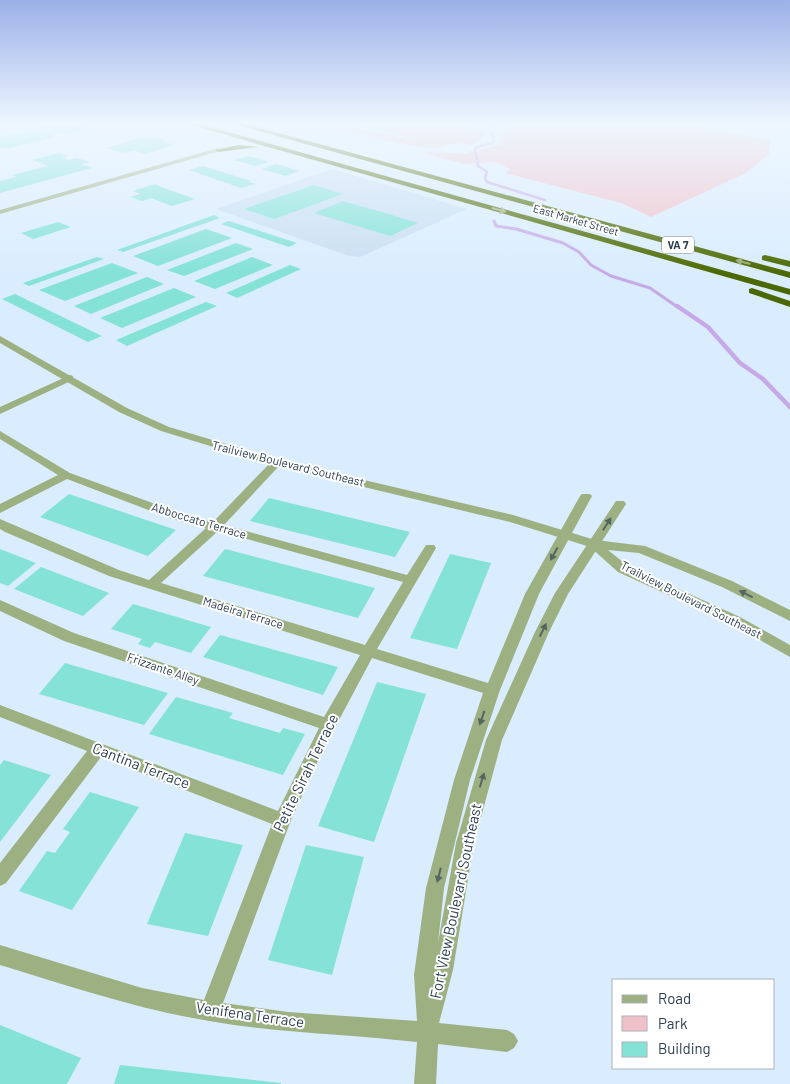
<svg xmlns="http://www.w3.org/2000/svg" width="790" height="1084" viewBox="0 0 790 1084" font-family="Barlow,sans-serif">
<style>
.built{fill:#c9dff2}
.green{fill:#f1c1ca}
.lines{fill:none;stroke-linecap:round;stroke-linejoin:round}
.stream-far2{stroke:#c7a9e7;stroke-width:2.5}
.stream-far1{stroke:#c7a9e7;stroke-width:3}
.stream{stroke:#c7a9e7;stroke-width:4.5}
.building{fill:#84e2d7}
.minor{fill:#9db081;fill-rule:evenodd}
.tertiary{fill:#9db081;fill-rule:evenodd}
.motorway{fill:#4b6800;fill-rule:evenodd}
.oneway{fill:#9cac73}
.oneway2{fill:#536661}
.labels{text-anchor:middle;stroke-width:4;stroke-linejoin:round;paint-order:stroke}
.far-street-label{font-size:11px;fill:#2b3e50;stroke:#fff}
.shield{fill:#fff;stroke:#6b7884;stroke-width:1}
.shield-label{font-size:11px;font-weight:bold;fill:#2b3e50}
.street-label{font-size:12px;fill:#2b3e50;stroke:#fff}
.near-street-label{font-size:15px;fill:#2b3e50;stroke:#fff}
</style>
<rect width="100%" height="100%" fill="#daedfe"/>
<path class="built" d="M332,169L467,209L360,257L349,256L216,209Z"/>
<path class="green" d="M357,122H478L472,126L473,130L485,132V135L471,146C459,138 446,148 434,148C416,148 345,133 330,125L361,129L415,141L402,135L361,127L355,124Z
M512,122H703V127L770,141L769,154L746,173L651,217L621,203L505,173L511,170L496,162L464,164L420,152L469,154L470,152L499,145C503,128 501,133 517,125Z"/>
<g class="lines">
<path class="stream-far2" d="M490,122L486,124L494,129L492,133L494,142L475,148L478,166L487,172L485,178L487,182L545,200"/>
<path class="stream-far1" d="M494,221L496,226L516,229L563,243L579,252L591,265L611,276L650,288L679,308"/>
<path class="stream" d="M677,306L708,327L740,363L763,379L790,407"/>
</g>
<path class="building" d="M65,122H82L92,126L82,128L88,130L69,135L62,133L51,135L56,137L9,148H0V137Z
M146,136L168,141L164,142L175,145L144,154L134,150L123,153L107,148Z
M59,153L68,156L62,157L68,160L77,158L90,162L81,164L92,168L0,193V181L16,177L12,175L48,166L32,160Z
M248,156L260,159L269,162L255,166L234,160Z
M276,164L287,167L299,171L285,176L262,169Z
M203,166L251,181L249,182L255,184L241,188L189,170Z
M155,184L161,187L195,199L172,206L151,198L142,201L130,197L140,194L133,191Z
M314,185L343,194L274,219L244,209Z
M343,201L385,213L418,223L390,236L314,213Z
M214,215L220,218L123,252L117,250Z
M229,221L297,243L289,247L221,224Z
M58,222L71,227L33,239L21,233Z
M206,229L232,238L158,266L133,256Z
M236,243L253,249L184,276L167,270Z
M97,257L104,259L29,286L23,283Z
M252,257L273,265L215,289L194,281Z
M112,263L138,273L65,301L39,290Z
M290,265L301,269L237,298L226,293Z
M147,277L164,284L91,314L74,306Z
M174,288L196,297L122,328L100,318Z
M15,294L102,336L88,342L2,299Z
M206,302L217,306L127,346L116,340Z
M69,494L176,530L148,556L40,517Z
M269,498L410,532L395,557L250,521Z
M0,549L36,563L8,586L0,583Z
M225,549L375,588L358,618L203,576Z
M450,554L491,563L457,649L410,638Z
M41,567L109,593L83,616L14,589Z
M133,604L211,627L191,653L155,642L150,648L138,644L142,639L111,629Z
M220,635L301,657L338,667L323,695L203,657Z
M65,663L168,693L144,725L39,694Z
M377,682L426,694L374,842L318,826Z
M176,697L233,713L229,718L280,733L283,728L305,734L283,775L149,734Z
M4,760L51,775L0,842V765Z
M90,792L139,807L72,910L19,891L47,851L55,853L70,832L63,829Z
M185,833L243,845L208,936L147,924Z
M306,845L364,857L332,975L268,960Z
M0,1025L81,1058L67,1084H0Z
M120,1065L281,1083V1084H114Z"/>
<g class="lines">
<path class="minor" d="M70,375L73,376V380L0,414V407Z
M0,431L70,473L180,513L213,522L272,461H280L282,463L280,465L224,525L407,575L426,545H434L436,548L377,649L488,683L525,594L580,496L582,494H590L592,496L539,594L500,690L470,780L444,888L438,943L456,843L486,740L535,632L555,593L616,501H624L626,504L568,594L549,632L502,740L474,843L453,970L439,1023L507,1030L514,1034L518,1041L514,1048L507,1052L438,1044L436,1084H414L417,1042C347,1034 278,1033 209,1021C137,1009 69,986 0,965V945L142,988L204,1000L272,824L101,757L6,883L0,886V863L87,751L0,717V705L278,811L319,728L64,641L0,611V600L74,633L324,717L360,655L109,576L5,532L0,529V519L119,570L149,580L206,528L172,519L67,479L0,513V504L58,475L0,439ZM218,531L403,582L365,645L161,583ZM372,658L483,693L454,780L426,888L414,975L417,1021L288,1012L223,1003L291,820L322,752Z"/>
<path class="tertiary" d="M218,148L220,151L0,214V210Z
M0,336L127,408L169,427L279,460L513,515L595,540L645,546L732,581L790,610V621L722,587L639,553L608,550L628,566L740,617L790,645V657L730,623L618,572L590,547L510,522L272,465L161,431L119,412L0,343Z"/>
<path class="motorway" d="M180,122H192L790,289V295Z
M226,122H238L790,272V278Z
M239,145L258,147L218,152L215,150Z
M765,255L790,261V267L762,260V256Z
M752,288L790,301V307L749,293V289Z"/>
</g>
<defs><path id="oneway-solid" d="M-6-.8H1V-3.2L6.5 0L1 3.2V.8H-6Z" transform="scale(1.25)"/></defs>
<g class="oneway">
<use href="#oneway-solid" transform="translate(499 210) rotate(15)"/>
<use href="#oneway-solid" transform="translate(743 262) rotate(-165)"/>
</g>
<g class="oneway2">
<use href="#oneway-solid" transform="translate(607 524) rotate(-57)"/>
<use href="#oneway-solid" transform="translate(554 554) rotate(119)"/>
<use href="#oneway-solid" transform="translate(746 594) rotate(-153)"/>
<use href="#oneway-solid" transform="translate(543 630) rotate(-64)"/>
<use href="#oneway-solid" transform="translate(482 718) rotate(109)"/>
<use href="#oneway-solid" transform="translate(482 780) rotate(-73)"/>
<use href="#oneway-solid" transform="translate(439 875) rotate(104)"/>
</g>
<linearGradient id="sky" x2="0" y2="1"><stop stop-color="#9bb0e8"/><stop offset="0.45" stop-color="#eef7ff"/><stop offset="1" stop-color="#eef7ff" stop-opacity="0"/></linearGradient>
<rect width="790" height="274" fill="url(#sky)"/>
<g class="labels">
<g class="far-street-label">
<text transform="translate(576 220) rotate(16)" y="4">East Market Street</text>
</g>
<rect class="shield" x="662" y="236.5" width="32" height="17" rx="4"/>
<g class="shield-label">
<text x="678" y="249">VA 7</text>
</g>
<g class="street-label">
<text transform="translate(288 464) rotate(14)" y="4">Trailview Boulevard Southeast</text>
<text transform="translate(199 521) rotate(17)" y="4">Abboccato Terrace</text>
<text transform="translate(691 600) rotate(27)" y="4">Trailview Boulevard Southeast</text>
<text transform="translate(243 613) rotate(17)" y="4">Madeira Terrace</text>
<text transform="translate(163 669) rotate(19)" y="4">Frizzante Alley</text>
</g>
<g class="near-street-label">
<text transform="translate(141 766) rotate(21)" y="5">Cantina Terrace</text>
<text transform="translate(306 773) rotate(-64)" y="5">Petite Sirah Terrace</text>
<text transform="translate(456 901) rotate(-78)" y="5">Fort View Boulevard Southeast</text>
<text transform="translate(250 1015) rotate(8)" y="5">Venifena Terrace</text>
</g>
</g>
<rect x="612" y="979" width="162" height="90" fill="#ffffff" stroke="#aab2b9"/>
<rect x="622" y="995" width="25" height="8" fill="#9db081" stroke="#aab2b9"/>
<text x="658" y="1004" font-size="15" fill="#2b3e50">Road</text>
<rect x="622" y="1016" width="25" height="15" fill="#f1c1ca" stroke="#aab2b9"/>
<text x="658" y="1029" font-size="15" fill="#2b3e50">Park</text>
<rect x="622" y="1042" width="25" height="15" fill="#84e2d7" stroke="#aab2b9"/>
<text x="658" y="1054" font-size="15" fill="#2b3e50">Building</text>
</svg>
